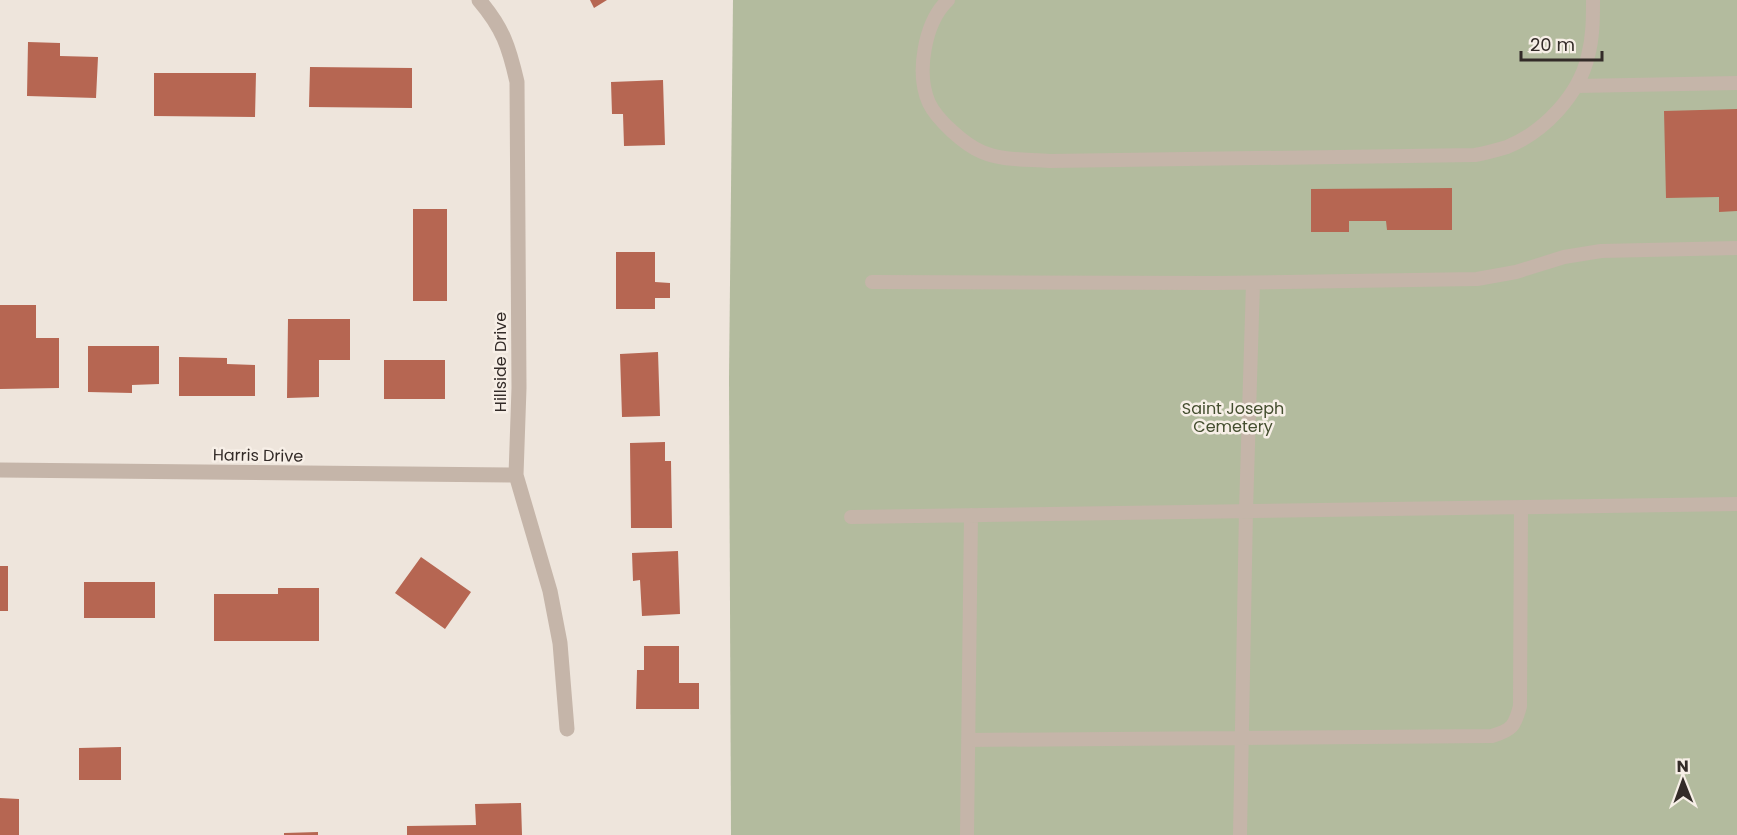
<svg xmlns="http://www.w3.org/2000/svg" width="1737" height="835" viewBox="0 0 1737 835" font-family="Poppins,sans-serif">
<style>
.green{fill:#b3bb9e}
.building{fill:#b66652}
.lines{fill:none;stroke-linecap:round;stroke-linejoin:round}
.service{stroke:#c5b5a9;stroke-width:14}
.minor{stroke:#c5b5a9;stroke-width:15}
.labels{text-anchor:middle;stroke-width:5;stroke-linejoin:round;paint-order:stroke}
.street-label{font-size:16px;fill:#332b28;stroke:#f7efe7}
.park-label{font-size:16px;fill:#444e2f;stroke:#f7efe7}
</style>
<rect width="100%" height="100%" fill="#eee5dc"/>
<path class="green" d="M733,0H1737V835H731L729,379Z"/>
<path class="building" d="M590,0H607L594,8Z
M28,42L60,43V56L98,57L96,98L27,96Z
M310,67L412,68V108L309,107Z
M154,73H256L255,117L154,116Z
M663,80L665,145L624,146L623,114H612L611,82Z
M1737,109V211L1719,212V197L1666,198L1664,111Z
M1452,188V230H1387L1386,221H1349V232H1311V189Z
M413,209H447V301H413Z
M616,252H655V282L670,283V298H655V309H616Z
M0,305H36V338H59V388L0,389Z
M288,319H350V360H319V397L287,398Z
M88,346H159V384L132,385V393L88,392Z
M658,352L660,416L622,417L620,354Z
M179,357L227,358V364L255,365V396H179Z
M384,360H445V399H384Z
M665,442V461H671L672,528H631L630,443Z
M678,551L680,614L642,616L640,580L633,581L632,553Z
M421,557L471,592L445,629L395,593Z
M0,566H8V611H0Z
M84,582H155V618H84Z
M278,588H319V641H214V594H278Z
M644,646H679V683H699V709H636L637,670H644Z
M121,747V780H79V748Z
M0,798L19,799V835H0Z
M521,803L522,835H407V826L476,825L475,804Z
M318,832V835H284V833Z"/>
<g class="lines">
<path class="service" d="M948,0C924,23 916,74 929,103C937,120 965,145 982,152C1003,161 1028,159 1050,161L1475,155C1486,153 1497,150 1507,147C1544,132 1579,95 1588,56C1593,37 1593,19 1593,0
M1576,86L1737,83
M872,282L1215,283L1477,279L1516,272L1564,257L1601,251L1737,248
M851,517L1737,504
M968,740L1492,736C1512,730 1515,726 1520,706L1521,507
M967,835L971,515
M1240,835L1246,510L1253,283"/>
<path class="minor" d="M479,0C503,28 509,47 517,82L519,388L516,475L550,591L560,643L567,729
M0,470L516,475"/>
</g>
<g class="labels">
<g class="street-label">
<text transform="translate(500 362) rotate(-90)" y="6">Hillside Drive</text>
<text transform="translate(258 455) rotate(1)" y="6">Harris Drive</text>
</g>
<g class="park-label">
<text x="1233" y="414">Saint Joseph<tspan x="1233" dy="18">Cemetery</tspan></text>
</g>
</g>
<g transform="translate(1683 781) rotate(359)" stroke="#f7efe7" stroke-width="4.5" paint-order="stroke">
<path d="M0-4.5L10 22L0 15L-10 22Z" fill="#332b28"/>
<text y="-9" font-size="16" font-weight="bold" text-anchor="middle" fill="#332b28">N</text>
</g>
<path d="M1521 51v9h81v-9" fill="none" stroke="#332b28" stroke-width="3"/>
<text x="1530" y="51" font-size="18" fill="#332b28" stroke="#f7efe7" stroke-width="4.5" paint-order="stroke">20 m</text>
</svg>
